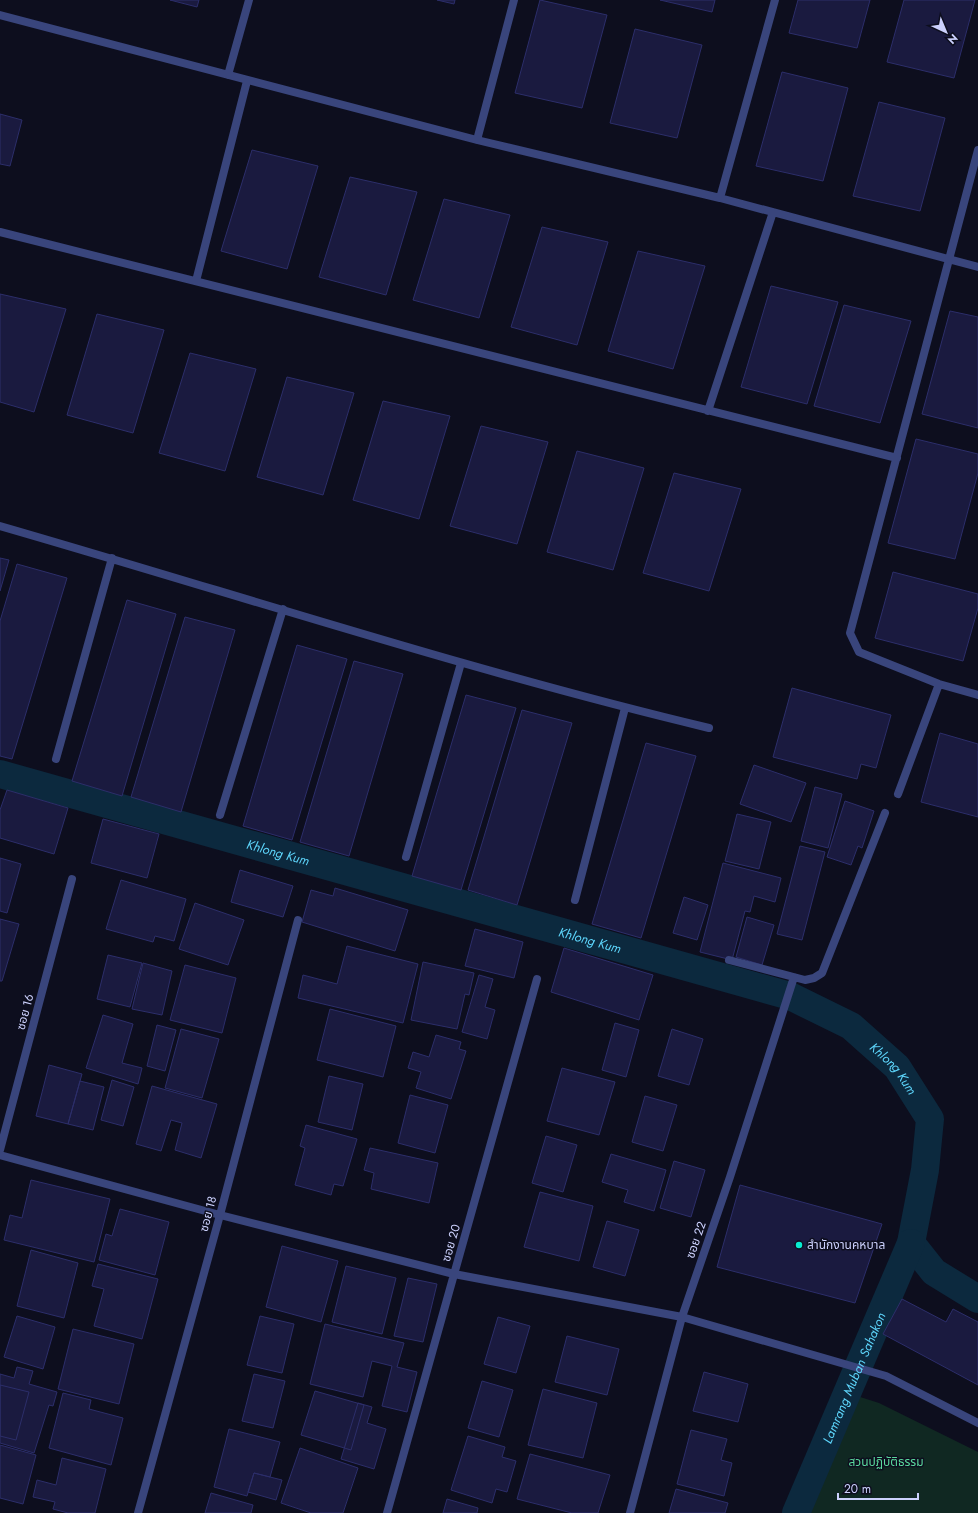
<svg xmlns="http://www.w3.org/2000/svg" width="978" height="1513" viewBox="0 0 978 1513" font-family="Jost,'Noto Sans Thai',sans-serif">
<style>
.green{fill:#102822}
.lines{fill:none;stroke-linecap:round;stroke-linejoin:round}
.canal{stroke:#0c293e;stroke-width:28}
.building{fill:#1a1a3f;stroke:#2c2e6a}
.street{stroke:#39457c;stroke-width:8}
.poi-dot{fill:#08edd1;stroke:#0d0e1e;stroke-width:1.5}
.labels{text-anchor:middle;stroke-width:3;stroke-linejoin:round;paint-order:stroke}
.street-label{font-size:12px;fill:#ccd1fd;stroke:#0d0e1e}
.poi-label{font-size:12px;fill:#ccd1fd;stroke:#0d0e1e;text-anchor:start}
.park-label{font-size:12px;fill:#5bda9e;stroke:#0d0e1e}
.water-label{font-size:13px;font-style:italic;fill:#5dd4fa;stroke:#0d0e1e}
</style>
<rect width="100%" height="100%" fill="#0d0e1e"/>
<path class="green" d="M857,1396L879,1403L978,1452V1513H810Z"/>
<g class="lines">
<g class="canal">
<path id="s1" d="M0,774L790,996L851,1026L897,1067L930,1119L925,1170L911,1243L934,1272L978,1299"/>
<path id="s2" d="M796,1513L911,1243"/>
</g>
</g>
<path class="building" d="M170,0H199L197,7Z
M437,0H455L454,4Z
M540,0L607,15L582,108L515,93Z
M660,0H715L712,12Z
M798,0H870L857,48L789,33Z
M904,0H975L954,78L887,62Z
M635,29L702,45L677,138L610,123Z
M782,72L848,88L823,181L756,166Z
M879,102L945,118L920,211L853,196Z
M0,114L22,120L10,166L0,164Z
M252,150L318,166L287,269L221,251Z
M350,177L417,192L386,295L319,277Z
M444,199L510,215L479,318L413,300Z
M542,227L608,242L577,345L511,327Z
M638,251L705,266L673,369L608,351Z
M771,286L838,302L807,404L741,387Z
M0,294L66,309L34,412L0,402Z
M844,305L911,321L880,423L814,406Z
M950,311L978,317V428L922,414Z
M97,314L164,330L133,433L67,415Z
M190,353L256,369L225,471L159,453Z
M287,377L354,393L323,495L257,477Z
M383,401L450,416L419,519L353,500Z
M481,426L548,442L517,544L450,526Z
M916,439L978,454V473L955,559L888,543Z
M577,451L644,468L613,570L547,552Z
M674,473L741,489L709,591L643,573Z
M0,558L9,560L0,591Z
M17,564L67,578L12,759L0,756V621Z
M893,572L978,594V608L963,661L875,638Z
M127,600L176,614L122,796L72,781Z
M185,617L235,630L181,812L131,797Z
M297,645L347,659L292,840L243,826Z
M354,661L403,674L349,856L300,842Z
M792,688L891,715L876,768L861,764L857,779L773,757Z
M466,695L516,708L461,890L412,876Z
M522,710L572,723L517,905L468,890Z
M940,733L978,744V817L921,802Z
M646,743L696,756L641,938L592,924Z
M754,765L806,783L791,822L740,804Z
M815,787L842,794L828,848L801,841Z
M7,790L68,808L54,854L0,838V810Z
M845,801L874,811L862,848L858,846L851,865L827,857Z
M737,814L771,822L759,869L725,861Z
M103,819L159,834L147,878L91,863Z
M800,846L825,852L802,940L777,934Z
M0,858L21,864L7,913L0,911Z
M723,863L781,878L775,902L754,896L750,912L745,911L732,960L700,952Z
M240,870L293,886L283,917L231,902Z
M121,880L186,899L174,941L155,936L153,942L106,929Z
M335,888L408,910L395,951L302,922L311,890L333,896Z
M684,897L708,905L697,940L673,933Z
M195,903L244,920L228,965L179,949Z
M747,917L774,925L762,965L736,957Z
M0,919L19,924L2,981H0Z
M475,929L523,942L514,978L465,966Z
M347,946L418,964L403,1023L298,998L303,975L337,984Z
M564,948L653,975L639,1020L551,992Z
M108,955L142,963L130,1007L97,999Z
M423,962L474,973L469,995L465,994L457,1029L411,1020Z
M143,963L172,971L162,1015L132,1009Z
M185,965L236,978L222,1033L170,1020Z
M479,975L493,979L485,1007L495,1010L487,1039L462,1032Z
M330,1009L396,1026L383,1077L317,1060Z
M103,1015L133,1024L122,1063L142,1068L138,1084L86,1068Z
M615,1023L639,1030L626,1077L602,1070Z
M157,1025L176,1030L165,1071L147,1066Z
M181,1029L219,1039L202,1098L165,1088Z
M672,1029L703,1039L689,1085L658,1076Z
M436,1035L461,1042L459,1049L466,1051L451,1099L416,1088L421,1072L408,1068L413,1052L429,1057Z
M49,1065L82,1074L68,1124L36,1116Z
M562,1068L615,1082L599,1135L547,1121Z
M329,1076L363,1084L352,1130L318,1122Z
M112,1080L134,1087L123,1126L101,1120Z
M80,1081L104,1087L93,1130L68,1124Z
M152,1086L217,1104L201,1158L175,1150L182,1123L171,1120L161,1151L136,1144Z
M410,1095L448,1105L435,1153L398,1143Z
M645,1096L677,1105L663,1151L632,1142Z
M306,1125L357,1139L343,1186L334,1184L331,1195L295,1185L305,1148L300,1146Z
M546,1136L577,1145L563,1192L532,1183Z
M370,1148L438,1163L429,1203L371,1189L374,1173L364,1170Z
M611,1154L666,1170L654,1211L624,1202L628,1190L602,1182Z
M674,1161L705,1170L691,1217L660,1208Z
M31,1180L110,1199L94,1262L4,1240L10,1215L22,1218Z
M740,1185L882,1224L855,1303L717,1267Z
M540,1192L593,1206L579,1261L524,1247Z
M120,1209L169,1222L155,1275L99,1260L106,1234L112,1236Z
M607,1221L639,1230L625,1276L593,1267Z
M282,1246L338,1261L321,1322L266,1307Z
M31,1250L78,1263L64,1318L17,1306Z
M98,1264L158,1279L142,1339L94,1326L104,1289L92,1286Z
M346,1266L396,1278L382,1334L332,1322Z
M408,1278L437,1284L423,1342L394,1336Z
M902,1299L946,1322L953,1309L978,1322V1385L883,1334Z
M17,1316L55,1327L43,1369L4,1357Z
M260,1316L294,1324L282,1373L247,1365Z
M498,1317L530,1326L516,1373L484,1364Z
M325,1324L404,1343L397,1367L417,1372L407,1412L382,1406L392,1366L372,1361L363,1397L310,1384Z
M73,1329L134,1344L119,1404L58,1389Z
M567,1336L619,1349L607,1395L555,1382Z
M17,1367L33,1371L29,1384L57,1392L53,1406L49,1405L34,1453L0,1443V1374L14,1378Z
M704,1372L748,1384L738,1422L693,1411Z
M254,1374L285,1381L273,1428L242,1421Z
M482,1381L513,1390L499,1437L468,1428Z
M0,1385L29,1392L16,1440L0,1436Z
M543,1389L597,1403L583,1458L528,1445Z
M315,1391L364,1405L351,1450L301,1435Z
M63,1393L91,1400L89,1409L123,1418L111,1465L49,1448Z
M358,1403L372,1407L367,1423L386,1429L374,1469L341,1459Z
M229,1429L280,1442L270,1477L254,1473L247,1496L214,1487Z
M691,1430L727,1439L721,1460L732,1463L724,1496L677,1484Z
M468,1436L505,1447L502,1457L516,1461L507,1492L496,1489L492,1503L451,1490Z
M0,1445L36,1455L23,1504L0,1498Z
M300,1448L358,1468L343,1513H311L281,1503Z
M530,1454L610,1475L598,1513H572L517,1499Z
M62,1458L106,1469L95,1513H68L53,1509L55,1502L33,1497L37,1480L56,1485Z
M254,1473L282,1480L276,1500L248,1492Z
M676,1489L728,1503L725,1513H669Z
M211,1493L253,1505L251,1513H205Z
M447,1499L478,1508L477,1513H443Z"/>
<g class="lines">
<path class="street" d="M0,15L477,140L720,198L978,267
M228,75L249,0
M477,140L514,0
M978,150L850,633L859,652L939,684L978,695
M720,198L775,0
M0,232L897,458
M196,281L247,81
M708,411L773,212
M0,526C236,594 470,671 709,728
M56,759L112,558
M898,794L939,684
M220,815L283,609
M406,857L461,663
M575,900L625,708
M729,960L805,980L814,978L822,973L885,813
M0,1150L72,879
M0,1155L220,1215L454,1274L682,1317L886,1376L978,1423
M138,1513L220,1215L298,920
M387,1513L537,979
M630,1513L682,1317L730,1177L794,977"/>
</g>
<circle class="poi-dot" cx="799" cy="1245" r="4"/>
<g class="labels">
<g class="street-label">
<text transform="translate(25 1012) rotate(-75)" y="4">ซอย 16</text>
<text transform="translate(208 1214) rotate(-75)" y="4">ซอย 18</text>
<text transform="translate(696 1240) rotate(-71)" y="4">ซอย 22</text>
<text transform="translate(451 1243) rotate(-74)" y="4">ซอย 20</text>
</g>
<g class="poi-label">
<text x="807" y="1249">สำนักงานคหบาล</text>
</g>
<g class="park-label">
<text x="886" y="1466">สวนปฏิบัติธรรม</text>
</g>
<g class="water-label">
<text dy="5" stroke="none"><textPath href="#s1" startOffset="289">Khlong Kum</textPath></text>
<text dy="5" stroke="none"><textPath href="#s1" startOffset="613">Khlong Kum</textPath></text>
<text dy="5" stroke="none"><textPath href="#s1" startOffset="949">Khlong Kum</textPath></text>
<text dy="5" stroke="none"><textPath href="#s2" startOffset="147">Lamrang Muban Sahakon</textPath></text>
</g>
</g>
<g transform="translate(946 32) rotate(136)" stroke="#0d0e1e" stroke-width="3" paint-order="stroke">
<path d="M0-3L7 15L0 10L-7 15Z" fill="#ccd1fd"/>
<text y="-6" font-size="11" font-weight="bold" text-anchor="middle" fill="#ccd1fd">N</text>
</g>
<path d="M838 1493v6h80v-6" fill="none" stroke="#ccd1fd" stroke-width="2"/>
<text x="844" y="1493" font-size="12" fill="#ccd1fd" stroke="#0d0e1e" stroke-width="3" paint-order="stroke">20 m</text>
</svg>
